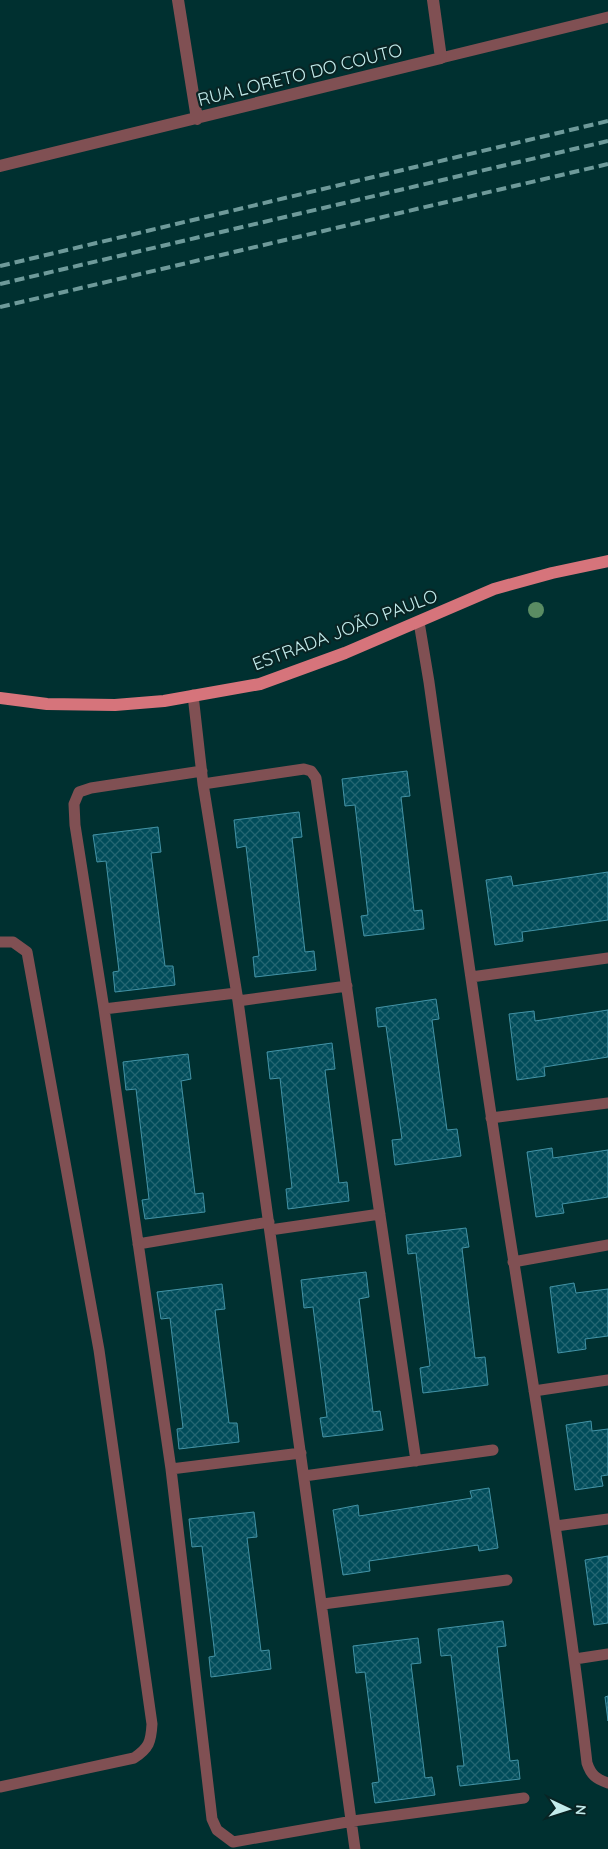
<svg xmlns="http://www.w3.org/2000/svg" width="608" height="1849" viewBox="0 0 608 1849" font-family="Quicksand,sans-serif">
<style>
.building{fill:url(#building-cross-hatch);stroke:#4393a6}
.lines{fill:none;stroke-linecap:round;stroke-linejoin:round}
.service{stroke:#805053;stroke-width:11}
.minor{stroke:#805053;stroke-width:12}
.primary{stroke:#d6747b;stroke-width:12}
.rail{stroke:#6e9a9a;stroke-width:4;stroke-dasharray:10 5;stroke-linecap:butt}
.tree{fill:#5a8c63}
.labels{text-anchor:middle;stroke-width:4.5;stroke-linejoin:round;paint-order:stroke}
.street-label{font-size:18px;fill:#c4ecec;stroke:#082424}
</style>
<defs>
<pattern id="building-cross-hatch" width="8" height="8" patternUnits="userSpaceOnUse" patternTransform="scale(1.25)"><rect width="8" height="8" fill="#014c5a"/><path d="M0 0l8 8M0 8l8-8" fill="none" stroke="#246672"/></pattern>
</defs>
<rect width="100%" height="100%" fill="#003030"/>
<path class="building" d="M407,771L410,796L401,797L414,911L422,910L424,929L364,936L361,916L368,915L355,805L345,806L342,779Z
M299,812L302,837L292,838L305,952L314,951L316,970L255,977L253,957L259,956L246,846L237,848L234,820Z
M158,827L161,852L151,853L165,966H173L175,985L115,992L113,972L119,971L106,861L97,862L93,835Z
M608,872V920L522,932L523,941L495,945L486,880L511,876L513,886Z
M436,999L439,1019L432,1020L447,1130L457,1129L461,1156L395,1165L392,1140L402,1139L386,1026L378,1027L376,1008Z
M608,1010V1057L544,1067L545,1076L517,1080L509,1014L534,1011L535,1021Z
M332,1043L335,1069L325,1070L339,1183L347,1182L349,1201L288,1209L286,1189L292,1188L280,1078L270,1079L267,1052Z
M188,1054L191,1079L181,1081L195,1194L203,1193L205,1212L145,1219L142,1200L149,1199L136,1089L126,1090L123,1062Z
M552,1148L553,1158L608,1150V1197L562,1204L564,1213L536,1217L527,1152Z
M466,1228L469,1247L462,1248L475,1358L485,1357L488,1385L423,1393L420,1368L430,1366L416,1253L408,1254L406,1235Z
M366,1272L369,1297L359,1299L373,1412L380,1411L383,1430L323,1437L320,1418L327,1417L313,1307L304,1308L301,1280Z
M574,1283L576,1293L608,1289V1336L585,1339L586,1349L558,1353L550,1287Z
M222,1284L225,1309L215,1310L229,1423H237L239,1442L179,1449L177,1429L183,1428L170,1318L161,1319L157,1292Z
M591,1421L592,1431L608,1429V1475L601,1476L603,1486L575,1490L566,1425Z
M489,1488L498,1548L479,1551L478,1545L369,1561L370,1571L343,1575L333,1510L358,1505L359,1516L472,1498L470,1491Z
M254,1512L257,1537L247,1538L261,1651L269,1650L271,1669L211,1677L209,1657L215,1656L202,1546L192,1547L189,1519Z
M608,1556V1623L594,1625L585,1560Z
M503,1621L506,1646L497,1647L510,1761L518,1760L520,1779L460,1786L457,1766H464L451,1655L441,1656L438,1629Z
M418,1638L421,1663L411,1664L425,1778L432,1777L435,1795L375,1803L372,1783L379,1782L365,1672L356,1673L353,1646Z
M608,1696V1721L605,1697Z"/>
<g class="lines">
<path class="service" d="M441,58L608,17
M419,622L429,682C456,876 483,1070 514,1263C540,1430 568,1596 587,1763C591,1775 596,1779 608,1783
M193,695L203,784L238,1001L355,1849
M202,771L91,788L79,792L74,804L75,825L104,1009L171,1469L212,1819L217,1830L233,1842L353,1821L524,1798
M203,784L304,769L311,771L316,778L416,1461
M0,942H13L27,952L99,1350L152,1724C151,1742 149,1748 134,1758L0,1787
M471,977L608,958
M238,1001L347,986
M104,1009L236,993
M491,1118L608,1103
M270,1230L380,1214
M138,1244L269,1222
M513,1262L608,1245
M534,1391L608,1380
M171,1469L301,1453
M304,1476L493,1450
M556,1526L608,1519
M323,1604L507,1580
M575,1659L608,1654"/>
<path class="minor" d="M178,0L197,119
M0,166L441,58L433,0"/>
<path class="primary" d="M0,698L47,704L115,705L164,701L260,684L345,653L494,589L552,573L608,561"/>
<path class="rail" d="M0,266L608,121
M0,284L608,141
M0,307L608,164"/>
</g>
<circle class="tree" cx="536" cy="610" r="8"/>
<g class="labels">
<g class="street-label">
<text transform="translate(300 75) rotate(-14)" y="6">RUA LORETO DO COUTO</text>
<text transform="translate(345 630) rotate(-21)" y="6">ESTRADA JOÃO PAULO</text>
</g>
</g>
<g transform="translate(568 1809) rotate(94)" stroke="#082424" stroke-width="4" paint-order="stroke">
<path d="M0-4L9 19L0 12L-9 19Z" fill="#c4ecec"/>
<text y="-8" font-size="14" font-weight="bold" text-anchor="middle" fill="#c4ecec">N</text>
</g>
</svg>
